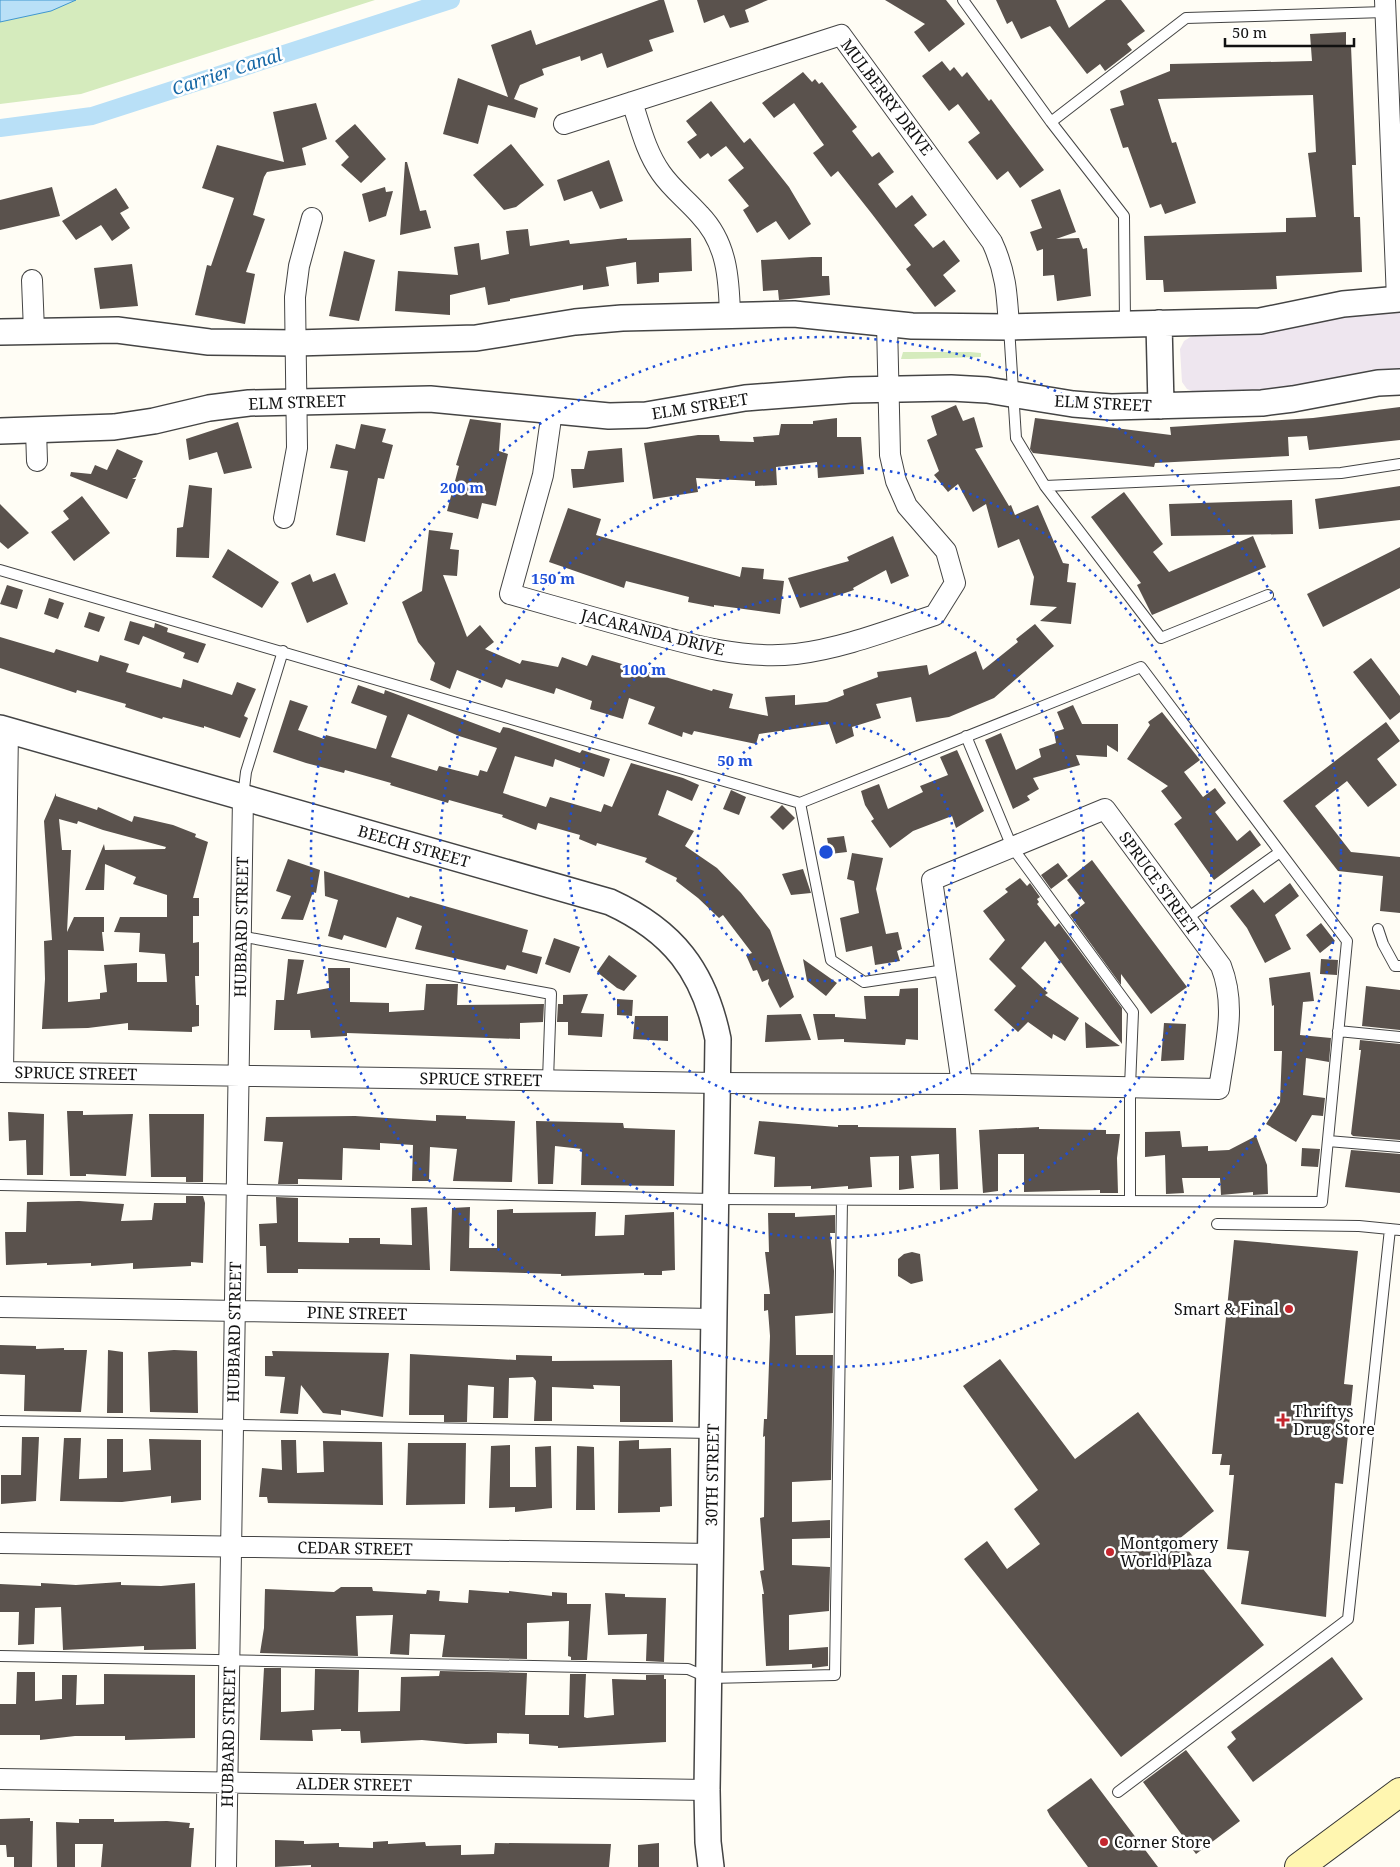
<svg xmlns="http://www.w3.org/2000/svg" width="1400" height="1867" viewBox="0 0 1400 1867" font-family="'Noto Serif',serif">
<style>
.industrial{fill:#eee6ef}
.green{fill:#d5ebbd}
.water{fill:#b9e0f7;stroke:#3f96cf}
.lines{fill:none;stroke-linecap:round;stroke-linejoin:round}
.canal{stroke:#b9e0f7;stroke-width:18}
.building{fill:#5a524d;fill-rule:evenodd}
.service-casing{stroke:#444;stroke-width:12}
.minor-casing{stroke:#444;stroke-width:22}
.tertiary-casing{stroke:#444;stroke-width:28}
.secondary-casing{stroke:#333;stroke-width:30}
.service{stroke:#fff;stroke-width:10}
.minor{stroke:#fff;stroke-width:20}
.tertiary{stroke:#fff;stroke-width:25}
.secondary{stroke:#fff6b0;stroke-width:28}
.ring{fill:none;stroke:#1d4ed8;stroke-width:2.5;stroke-dasharray:2.5 5}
.poi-dot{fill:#c4262e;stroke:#fff;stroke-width:2}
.labels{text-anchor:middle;stroke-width:5;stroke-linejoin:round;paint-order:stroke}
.street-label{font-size:16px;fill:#111;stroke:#fff}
.poi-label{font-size:16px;fill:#111;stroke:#fff;text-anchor:start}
.water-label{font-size:18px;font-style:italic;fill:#1768a6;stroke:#fff}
.centre{fill:#1d4ed8;stroke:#fff;stroke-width:2.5}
.ring-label{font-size:15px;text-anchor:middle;font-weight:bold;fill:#1d4ed8;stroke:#fff;stroke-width:5;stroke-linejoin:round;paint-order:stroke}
</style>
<rect width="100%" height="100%" fill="#fffdf5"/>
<path class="industrial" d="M1400,313V369L1370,370L1293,386L1250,391L1195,392L1187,389L1182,382L1180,349L1184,341L1192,336L1268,333L1362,314Z"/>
<path class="green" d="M0,0H375L81,94L0,104Z
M903,352H970L981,353V357L909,359H901Z"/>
<path class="water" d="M0,0H76L51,11L0,22Z"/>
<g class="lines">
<path class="canal" d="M0,128L92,116L451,0"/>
</g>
<path class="building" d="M659,0H664L674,32L649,40L653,51L607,68L602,53L581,61L580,56L542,69L544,75L520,85L514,99L538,108L535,118L488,105L478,144L443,134L458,78L508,97L491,45L531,30L536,45Z
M697,0H768L745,10L749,22L730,28L724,15L704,23Z
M885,0H946L965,24L929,52L914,32L925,24Z
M996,0H1056L1069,28L1106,0H1121L1145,31L1127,44L1132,50L1105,71L1100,64L1087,74L1050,26L1021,39L1012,21L1007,24Z
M1346,32V47L1351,46L1356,165H1352L1354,217H1360L1362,272L1276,276L1277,289L1164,292L1163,280H1146L1144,236L1286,232V218L1316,217L1308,153L1316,152L1313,95L1158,99L1172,143L1176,142L1196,203L1165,214L1161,204L1150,208L1128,147L1123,148L1110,109L1124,105L1120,91L1170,71V64L1312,61L1310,34Z
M942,61L950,71L954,67L962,77L967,72L989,101L991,99L1044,170L1020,188L1008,171L997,180L968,142L980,133L958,104L949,111L922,76Z
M803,72L812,82L815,79L819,84L822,82L857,127L852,131L872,157L879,152L894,172L878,184L896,208L912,195L927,215L914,225L933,248L944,240L960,261L943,275L956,291L935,307L906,269L911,265L872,214L838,171L831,177L813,153L824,145L794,103L774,118L762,103Z
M711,101L744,143L750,138L789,187L811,224L789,240L776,221L757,233L743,210L749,206L728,180L744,168L726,146L711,157L708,153L700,159L687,142L697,135L686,121Z
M316,103L327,139L302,148L306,165L267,172L264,177L253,215L265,219L246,272L255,274L245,324L195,315L207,265L211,266L234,198L202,188L217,145L284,162L273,112Z
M355,124L386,159L361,183L341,165L349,157L335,141Z
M511,144L544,185L516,207L504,210L473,175Z
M609,160L623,201L600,209L592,191L564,201L557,180Z
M405,162H407L420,211L426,210L431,228L400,235Z
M52,187L60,216L0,230V200Z
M385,187L386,192L393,191L386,216L369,222L362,194Z
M116,188L129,208L120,213L130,228L112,241L101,225L76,240L62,221Z
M1060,189L1076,232L1056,239L1079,238L1083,249L1087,248L1091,296L1057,301L1054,275L1043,276V249L1037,251L1030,232L1042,228L1031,200Z
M528,229L530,246L569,240L570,244L627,238V240L691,238L692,271L659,273V282L637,284L636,262L606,267L609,286L583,290V285L510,299V301L488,305L485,287L450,295V315L395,311L398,271L458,275L454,247L479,243L481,260L509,254L506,231Z
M344,251L375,260L359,321L329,316Z
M812,257H822V276H829L830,295L779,300L778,290L763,291L761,260Z
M132,264L138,306L100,309L94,268Z
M956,405L963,421L974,417L983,447L975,449L1009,506L1011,505L1015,515L1038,505L1063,563L1069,564L1067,582L1076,583L1071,624L1040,621L1057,607L1030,605L1034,577L1019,539L998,548L986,504L973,512L958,484L948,492L934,475L939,471L927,440L937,435L931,416Z
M1400,407V440L1309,450L1307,436L1288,437L1289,456L1155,463L1154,467L1033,453L1030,449L1035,418L1171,435L1170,427L1313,418Z
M837,418V437H861L864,474L818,478L817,462L776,467L777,485L755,486V481L696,478L698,492L653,499L644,443L698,435H719L720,441L754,442L753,437L779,435L781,424H813V421Z
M470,419L501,423L499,451L508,454L496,506L482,503L478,519L447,511L459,466L456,465Z
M238,422L252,468L224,474L217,452L189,460L186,439Z
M361,424L386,429L382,442L393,445L384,479L378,478L365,542L336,535L348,471L330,468L336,444L355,449Z
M622,448L624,482L573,488L571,469H584L588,451Z
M117,449L143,461L136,477L132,479H136L127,499L70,476L71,472L91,474L95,465L107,470Z
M189,485L212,488L209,558L176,557L177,528L183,527Z
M1400,486V520L1319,529L1315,499Z
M1124,492L1163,544L1153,552L1169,572L1253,536L1266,567L1152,615L1137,585L1141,583L1091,517Z
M82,496L110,533L74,561L51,532L69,519L63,511Z
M1292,500L1293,534L1171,536L1169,504Z
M0,504L29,533L8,549L0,542Z
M568,508L601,519L596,535L740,577L742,567L764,569L763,579L784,581L780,614L714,605V607L688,602L689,597L626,581L624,588L549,562Z
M429,530L453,533L450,549L459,550L457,576L443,575L467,637L480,625L494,642L485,649L520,664L522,660L558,667L562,657L587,666L592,655L712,691L713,689L733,694L729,708L768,716L765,697L795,695V705L827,702L844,695L843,690L878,677L877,672L927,665L929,675L976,651L983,670L1018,642L1016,639L1035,624L1054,646L994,698L949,717L916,722L911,697L876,704L881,718L852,727L854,736L836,744L829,724L759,734L756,744L694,731L692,735L683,732L682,737L648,724L655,707L629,698L623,719L590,709L592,701L556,688L554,694L506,679L502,688L457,670L450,689L430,680L435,663L418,642L402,602L422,591Z
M893,536L909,576L891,584L886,570L853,588L854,590L800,608L788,578L849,561L847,557Z
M1400,547V588L1323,627L1307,594Z
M228,549L279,582L262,608L212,577Z
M335,573L348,604L307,623L291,583L310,574L313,582Z
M7,585L23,590L17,609L0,604Z
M49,598L64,603L58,619L44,614Z
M89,612L105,617L99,632L84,627Z
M130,621L154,628L155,623L168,628L167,632L206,644L198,663L183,658L185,653L143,636L139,645L124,640Z
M0,637L54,653L56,649L98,662L100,655L129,664L126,672L181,688L183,679L232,695L237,682L256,689L244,716L248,718L240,738L204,726V728L163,717L162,719L125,707L126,704L77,690L76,693L0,668Z
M1371,658L1400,696V712L1390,720L1353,672Z
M358,685L384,694L385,690L500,733L503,727L509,728L580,753L582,750L610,759L604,777L555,759L553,767L515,756L503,793L546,807L550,797L601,812L604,804L612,807L631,763L683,778L699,785L692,801L667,790L658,815L694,831L685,846L717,868L741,893L770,930L794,997L780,1008L768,984L769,979L762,982L757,970L753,971L746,955L752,953L723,915L719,918L698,898L676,881L677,878L645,862L647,858L597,843L596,846L579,839L580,835L538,823L536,830L502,817L503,815L449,800L448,803L390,785L391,783L345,770L344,773L306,763L273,752L290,700L308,706L298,730L324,739L326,735L376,749L387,716L351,703ZM408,714L459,736L497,748L487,772L480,770L478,776L439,766L437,771L391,757Z
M1073,705L1082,724H1118V752L1107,745V757L1076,755L1080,765L1033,778L1039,789L1027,796L1030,800L1013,809L985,740L1001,733L1016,770L1041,757L1039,749L1056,743L1054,732L1064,729L1057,712Z
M1162,712L1200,760L1184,772L1203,797L1215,788L1226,803L1215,812L1237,841L1250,830L1261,845L1214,880L1174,824L1182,818L1161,791L1168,786L1127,759L1150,725L1148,722Z
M1386,722L1400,741L1377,759L1397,785L1368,807L1347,781L1315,806L1351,852L1400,857V913L1380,911L1383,876L1338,871L1283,801Z
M957,750L984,811L956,828L952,816L913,831L890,848L871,821L874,819L865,805L861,791L879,784L888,809L923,792L920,786L948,775L940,757Z
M731,790L746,797L739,815L723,809Z
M56,793V796L97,810L98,807L132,822L134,816L173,825L196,834L195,837L208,842L193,898H199V916H193V943L199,942V976H195L196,1005H199V1026L192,1027V1032L128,1030V1023L88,1028L42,1029L45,979L44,941L52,940L44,821ZM59,819L77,824L78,821L103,830L166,847L165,849L105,850L104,844L85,890H104L105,864L136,877L133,884L167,895V917H120L114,932L140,933L139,952L165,954L167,982H137V963L104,965L107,992L100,993V999L68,1002V950L104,951L102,932H104V917H74L67,932L71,850H62Z
M782,805L795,818L783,830L770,817Z
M844,836L847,852L830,854L827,838Z
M852,853L883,858L876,889L886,934L898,932L902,949L897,951L900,961L875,965L872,946L846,952L840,918L859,913L854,881L847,879Z
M288,859L320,870L316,893L313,892L303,920L281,919L291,896L276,891Z
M1092,860L1187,987L1151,1014L1121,974V985L1070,915L1085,903L1067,880Z
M1058,863L1068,876L1051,889L1041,875Z
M803,869L811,893L791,895L782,874Z
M324,871L409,898L410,896L528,930L522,952L542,957L537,974L507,965L505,970L415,949L422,926L397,917L386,948L344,935L342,940L328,936L338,900L325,896Z
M1020,878L1027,886L1030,883L1040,897L1037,899L1039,902L1037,904L1055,927L1059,923L1122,1008V1044L1045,941L1021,968L1048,993L1045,995L1079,1018L1065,1041L1053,1034L1052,1039L1028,1022L1018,1032L994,1010L1016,986L989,959L1005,940L983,911L1008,892L1005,889Z
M1290,883L1299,896L1275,915L1291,949L1265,963L1247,928L1230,906L1253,889L1264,903Z
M1321,923L1335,941L1320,953L1306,935Z
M554,938L580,947L570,973L545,964Z
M609,955L637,976L624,991L617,988L597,972Z
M288,959L304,960L297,994L329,988L328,968H350V1002L389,1003V1012L424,1010L426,984H458L457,1005L544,1004L543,1022L520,1023V1039L347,1033V1036L311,1038L310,1030H274L276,1000H284Z
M803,959L837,983L826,996L807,981Z
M1321,959L1338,960L1337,975L1320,974Z
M1310,972L1314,1001L1303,1002L1300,1035L1331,1038L1329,1062L1306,1058L1303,1095L1325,1098L1323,1116L1312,1115L1296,1142L1266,1124L1280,1102L1282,1051H1274V1005L1272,1006L1269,978Z
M1366,986L1400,990V1030L1362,1026Z
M918,988V1040L906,1039L905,1045L844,1042V1039L818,1040L813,1014H835V1017L866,1019L864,996H899L900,989Z
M588,994L581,1013L604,1014L602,1037L568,1035V1022H557L558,1004H563V995Z
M617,999L633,1000L632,1016L617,1015Z
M801,1014L811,1040L765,1042L767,1015Z
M635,1016H668V1041L633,1039Z
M1085,1022L1120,1046L1086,1048Z
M1164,1023L1186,1024L1184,1060L1161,1061Z
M1360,1040L1400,1044V1140L1353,1136L1351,1134L1361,1050H1359Z
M67,1111H83V1115L133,1114L126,1176L86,1174V1176H70Z
M8,1112L44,1114L43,1175H27L26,1140L9,1141Z
M149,1114H204L203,1182H186V1177H151Z
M436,1115L466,1116V1119L515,1121L512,1182L453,1181L457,1149L430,1147L429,1181H412L413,1145L380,1143V1150L343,1148L342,1180L298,1179V1184H278L283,1142L264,1141L266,1117L355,1116L436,1121Z
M536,1121L623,1123L624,1128L675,1130L674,1186L581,1185L582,1149L555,1146L553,1184H538Z
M759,1121L838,1127V1125H858V1127L956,1128L958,1189L940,1190L939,1154L911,1156L914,1188L899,1190V1156L870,1157L872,1187L848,1189V1186L811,1189V1186L774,1187L775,1157L754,1154Z
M1039,1127V1129L1106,1130V1134H1120L1117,1158L1118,1193H1100V1190L1024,1192V1154H998V1191L983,1193L979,1130Z
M1180,1131L1182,1147L1208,1146V1151L1229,1150L1256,1136L1267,1165L1268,1194L1253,1195V1192L1221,1195L1220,1178H1182L1184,1193L1166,1194L1165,1155L1145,1157V1132Z
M1302,1148L1320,1149L1318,1167L1301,1166Z
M1351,1150L1400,1154V1193L1345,1187Z
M186,1196H203L205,1203L203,1263L191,1262V1266L133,1269V1263L91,1266V1263L47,1265V1263L6,1265L5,1232H26L27,1202L79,1201L124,1204L121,1221L152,1220L154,1203H186Z
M276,1197L298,1198V1242L349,1243V1238H380V1244L412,1245L411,1208L427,1207L430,1270L298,1269V1273H267L266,1246H260L259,1224L277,1223Z
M470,1207L469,1248H497V1210L513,1209V1213L596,1212L595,1236L624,1235L625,1215L674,1212L675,1270L662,1271V1275H644V1273L561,1276V1274L450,1271L452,1208Z
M768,1213H795V1217L835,1215V1233H830L834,1271L833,1313L795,1316L796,1355H833L831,1480L792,1482V1522L830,1520V1538L792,1539V1565L830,1567L829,1611L789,1615V1650L828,1647V1666L812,1668V1664L766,1666L762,1594H764L760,1571L764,1570L760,1518L764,1517L765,1436L763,1437L764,1419H767L770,1336L768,1310L764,1311V1294H770L765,1252H769Z
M1234,1240L1358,1251L1344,1384L1353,1385L1343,1484L1335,1483L1326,1617L1241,1604L1249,1551L1227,1549L1234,1475H1229L1230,1465H1220L1222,1454H1212Z
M912,1252L920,1254L923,1281L911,1284L898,1276V1259L904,1254Z
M0,1345L36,1346V1349L64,1348V1350H87L81,1412L24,1411L25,1375L0,1374Z
M108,1350L123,1352V1413H107Z
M174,1350L197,1351L198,1413L150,1412L148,1352Z
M272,1351L389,1353L383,1417L341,1410V1415L323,1413L301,1385L298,1414L280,1413L285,1377L265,1376V1356H273Z
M410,1354L516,1360V1355L552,1356V1361L672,1360L673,1422H620V1386L593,1385L594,1389L552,1387V1421H534L536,1381L533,1377L509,1378L508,1418H493L494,1387L468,1385L467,1422H444V1415H409Z
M1000,1359L1075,1459L1138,1412L1214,1511L1179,1539L1264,1645L1121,1757L964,1559L987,1541L1007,1569L1040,1544L1014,1509L1038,1490L963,1386Z
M22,1437H39L36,1501L1,1504V1475H21Z
M64,1438H81L79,1479L107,1478V1439H123V1472L151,1470L149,1439L201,1440V1500L171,1503V1496L122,1502L60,1501Z
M281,1440H296L297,1473L324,1472L323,1441L382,1442L383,1505L268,1503L267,1497H259L262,1468L282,1470Z
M639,1440V1449L671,1448L672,1506L660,1507V1512L618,1513L619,1441Z
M408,1443H466L465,1504L406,1505Z
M510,1445V1487H536L535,1447L551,1446L552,1508L515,1512V1507L489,1508L491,1446Z
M577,1446L594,1447L595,1510H576Z
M121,1582V1585L161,1586L195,1583L196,1649L144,1650V1646L63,1650L61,1607L35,1608L34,1644L18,1645L19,1612H0V1584L41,1586V1583L76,1585Z
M341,1587H372L373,1591L426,1594L427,1590L440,1591L439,1601L468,1603L469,1590L509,1593V1591L552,1596V1592L567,1593V1604H591L587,1660H571V1657L568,1656L569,1621L527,1623V1659L442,1657L445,1635L410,1634L409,1655L390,1654L393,1615L356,1616L358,1656L260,1653L264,1628L265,1589L334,1592Z
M605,1593L625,1594V1597L666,1598L664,1662L646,1661L647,1634L608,1635Z
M1332,1657L1363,1699L1253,1782L1227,1747L1236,1739L1231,1732Z
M264,1668H281V1712L314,1710L315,1669L359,1670L358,1712L400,1711L401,1677L439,1676L440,1671L527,1673L525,1715H569L570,1674H586L584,1717L587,1718L614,1715L612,1679L646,1680V1675H664V1679H666V1742L558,1748V1746L529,1744V1734L497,1733V1743L466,1744L422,1740L361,1743L360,1731H341V1729L312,1730L313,1741L260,1740Z
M17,1672H35V1701L62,1699V1675H77L76,1705L104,1704V1674L195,1675V1738L125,1740V1736H75L40,1740V1735H0V1704H16Z
M1186,1750L1240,1821L1196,1854L1143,1782Z
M1091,1778L1158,1867H1088L1050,1816L1047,1810Z
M30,1818V1821H33L32,1867H14V1857H7L6,1845H0V1819Z
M79,1819H114V1822L167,1821L190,1823L189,1828H194L191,1867H101L103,1844H75V1867H57L56,1822L79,1823Z
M275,1840L304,1841V1844L339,1843V1847L373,1848V1842L388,1841V1844L425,1842L426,1846L461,1845V1855L494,1854L495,1843L611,1844L609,1867H311V1865L275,1867Z
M659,1843V1867H638V1845Z"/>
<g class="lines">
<g class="service-casing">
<path id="service" d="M963,0L1051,122L1124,216L1125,323
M1051,122L1186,18L1385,12
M1009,327L1016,438L1045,486L1161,638L1268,595
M1045,486L1341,473L1400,464
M0,570L800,803L831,960L864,982L945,970
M966,736L1012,847L1133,1012L1130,1087V1201
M243,797L246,772L283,651
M1186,919L1280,852
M1378,929L1383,944L1395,966H1400
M240,936L551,994L548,1080
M1338,1031L1400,1037
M1328,1141L1400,1147
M0,1185L714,1199L1322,1202L1347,941L1141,667L800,803
M1217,1224L1359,1226L1400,1230
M0,1421L712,1433
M0,1656L688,1669L709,1678L835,1675L842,1200
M1118,1792L1348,1619L1390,1229"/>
</g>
<g class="minor-casing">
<path id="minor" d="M1385,0L1397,299
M632,102C640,126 646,152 661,173C672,189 687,200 700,215C727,243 729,278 730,315
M564,124L841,35L992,242C1006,272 1007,294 1009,327
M32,280L34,331
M552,411L543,475L510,594C550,605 591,617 631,628C685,643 739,660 796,654C844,648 889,630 935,615L955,583L946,551L907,506L896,481L890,455L887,323
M36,430L37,461
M284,518L297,448L295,297L299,266L312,218
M1105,809L1221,966C1237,1007 1225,1046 1219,1089L962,1084L932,880Z
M0,1072L718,1083L962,1084
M3,1072L8,730
M0,1307L714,1319
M0,1543L711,1554
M0,1779L707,1790
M226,1867L243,797"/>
</g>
<g class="tertiary-casing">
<path id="tertiary" d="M1159,323L1161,406
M0,332L117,330L209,342L295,343L476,338L575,322L622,318L794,314L912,326L1009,327L1260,321L1343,304L1400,299
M0,431L114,427L154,421L209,408L249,403L430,399L609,416L646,415L745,398L851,390L951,388L987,390L1073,404L1111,407L1262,403L1293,399L1378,383L1400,382
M0,728L610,902C673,931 704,971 718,1039L707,1790L708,1842L711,1867"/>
</g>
<g class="secondary-casing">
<path id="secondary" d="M1299,1867L1400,1792"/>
</g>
<use href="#service" class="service"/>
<use href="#minor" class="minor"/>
<use href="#tertiary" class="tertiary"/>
<use href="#secondary" class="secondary"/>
</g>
<g class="ring">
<circle cx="826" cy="852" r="129"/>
<circle cx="826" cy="852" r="258"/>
<circle cx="826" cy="852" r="386"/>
<circle cx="826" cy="852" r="515"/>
</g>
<g class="poi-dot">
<circle cx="1289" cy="1309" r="5"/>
<path d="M1280.5 1412.5h5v5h5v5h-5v5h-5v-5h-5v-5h5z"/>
<circle cx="1110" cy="1552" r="5"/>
<circle cx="1104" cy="1842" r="5"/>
</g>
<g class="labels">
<g class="street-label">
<text transform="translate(887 97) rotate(53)" y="6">MULBERRY DRIVE</text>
<text transform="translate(297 402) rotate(-2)" y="6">ELM STREET</text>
<text transform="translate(1103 403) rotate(3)" y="6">ELM STREET</text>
<text transform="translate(700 406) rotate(-9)" y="6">ELM STREET</text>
<text transform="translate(653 632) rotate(14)" y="6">JACARANDA DRIVE</text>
<text transform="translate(414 846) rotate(16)" y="6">BEECH STREET</text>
<text transform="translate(1159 883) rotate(54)" y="6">SPRUCE STREET</text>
<text transform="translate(241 927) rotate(-89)" y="6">HUBBARD STREET</text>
<text transform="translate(76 1073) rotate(1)" y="6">SPRUCE STREET</text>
<text transform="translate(481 1079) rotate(1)" y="6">SPRUCE STREET</text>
<text transform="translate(357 1313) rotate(1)" y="6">PINE STREET</text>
<text transform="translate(234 1332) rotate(-89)" y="6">HUBBARD STREET</text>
<text transform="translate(712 1475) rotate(-89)" y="6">30TH STREET</text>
<text transform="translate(355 1548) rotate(1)" y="6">CEDAR STREET</text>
<text transform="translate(228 1737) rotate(-89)" y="6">HUBBARD STREET</text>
<text transform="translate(354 1784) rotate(1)" y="6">ALDER STREET</text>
</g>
<g class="poi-label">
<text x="1279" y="1315" text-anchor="end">Smart &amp; Final</text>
<text x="1293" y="1417">Thriftys<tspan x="1293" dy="18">Drug Store</tspan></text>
<text x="1120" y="1549">Montgomery<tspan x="1120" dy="18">World Plaza</tspan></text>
<text x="1114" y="1848">Corner Store</text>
</g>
<g class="water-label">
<text transform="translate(227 72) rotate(-18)" y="6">Carrier Canal</text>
</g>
</g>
<circle cx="826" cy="852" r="8" class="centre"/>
<g class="ring-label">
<text x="462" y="493">200 m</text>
<text x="553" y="584">150 m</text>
<text x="644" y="675">100 m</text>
<text x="735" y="766">50 m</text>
</g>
<path d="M1225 38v8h129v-8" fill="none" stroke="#111111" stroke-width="2.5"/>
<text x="1232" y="38" font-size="15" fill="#111111" stroke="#ffffff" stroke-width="4" paint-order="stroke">50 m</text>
</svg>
